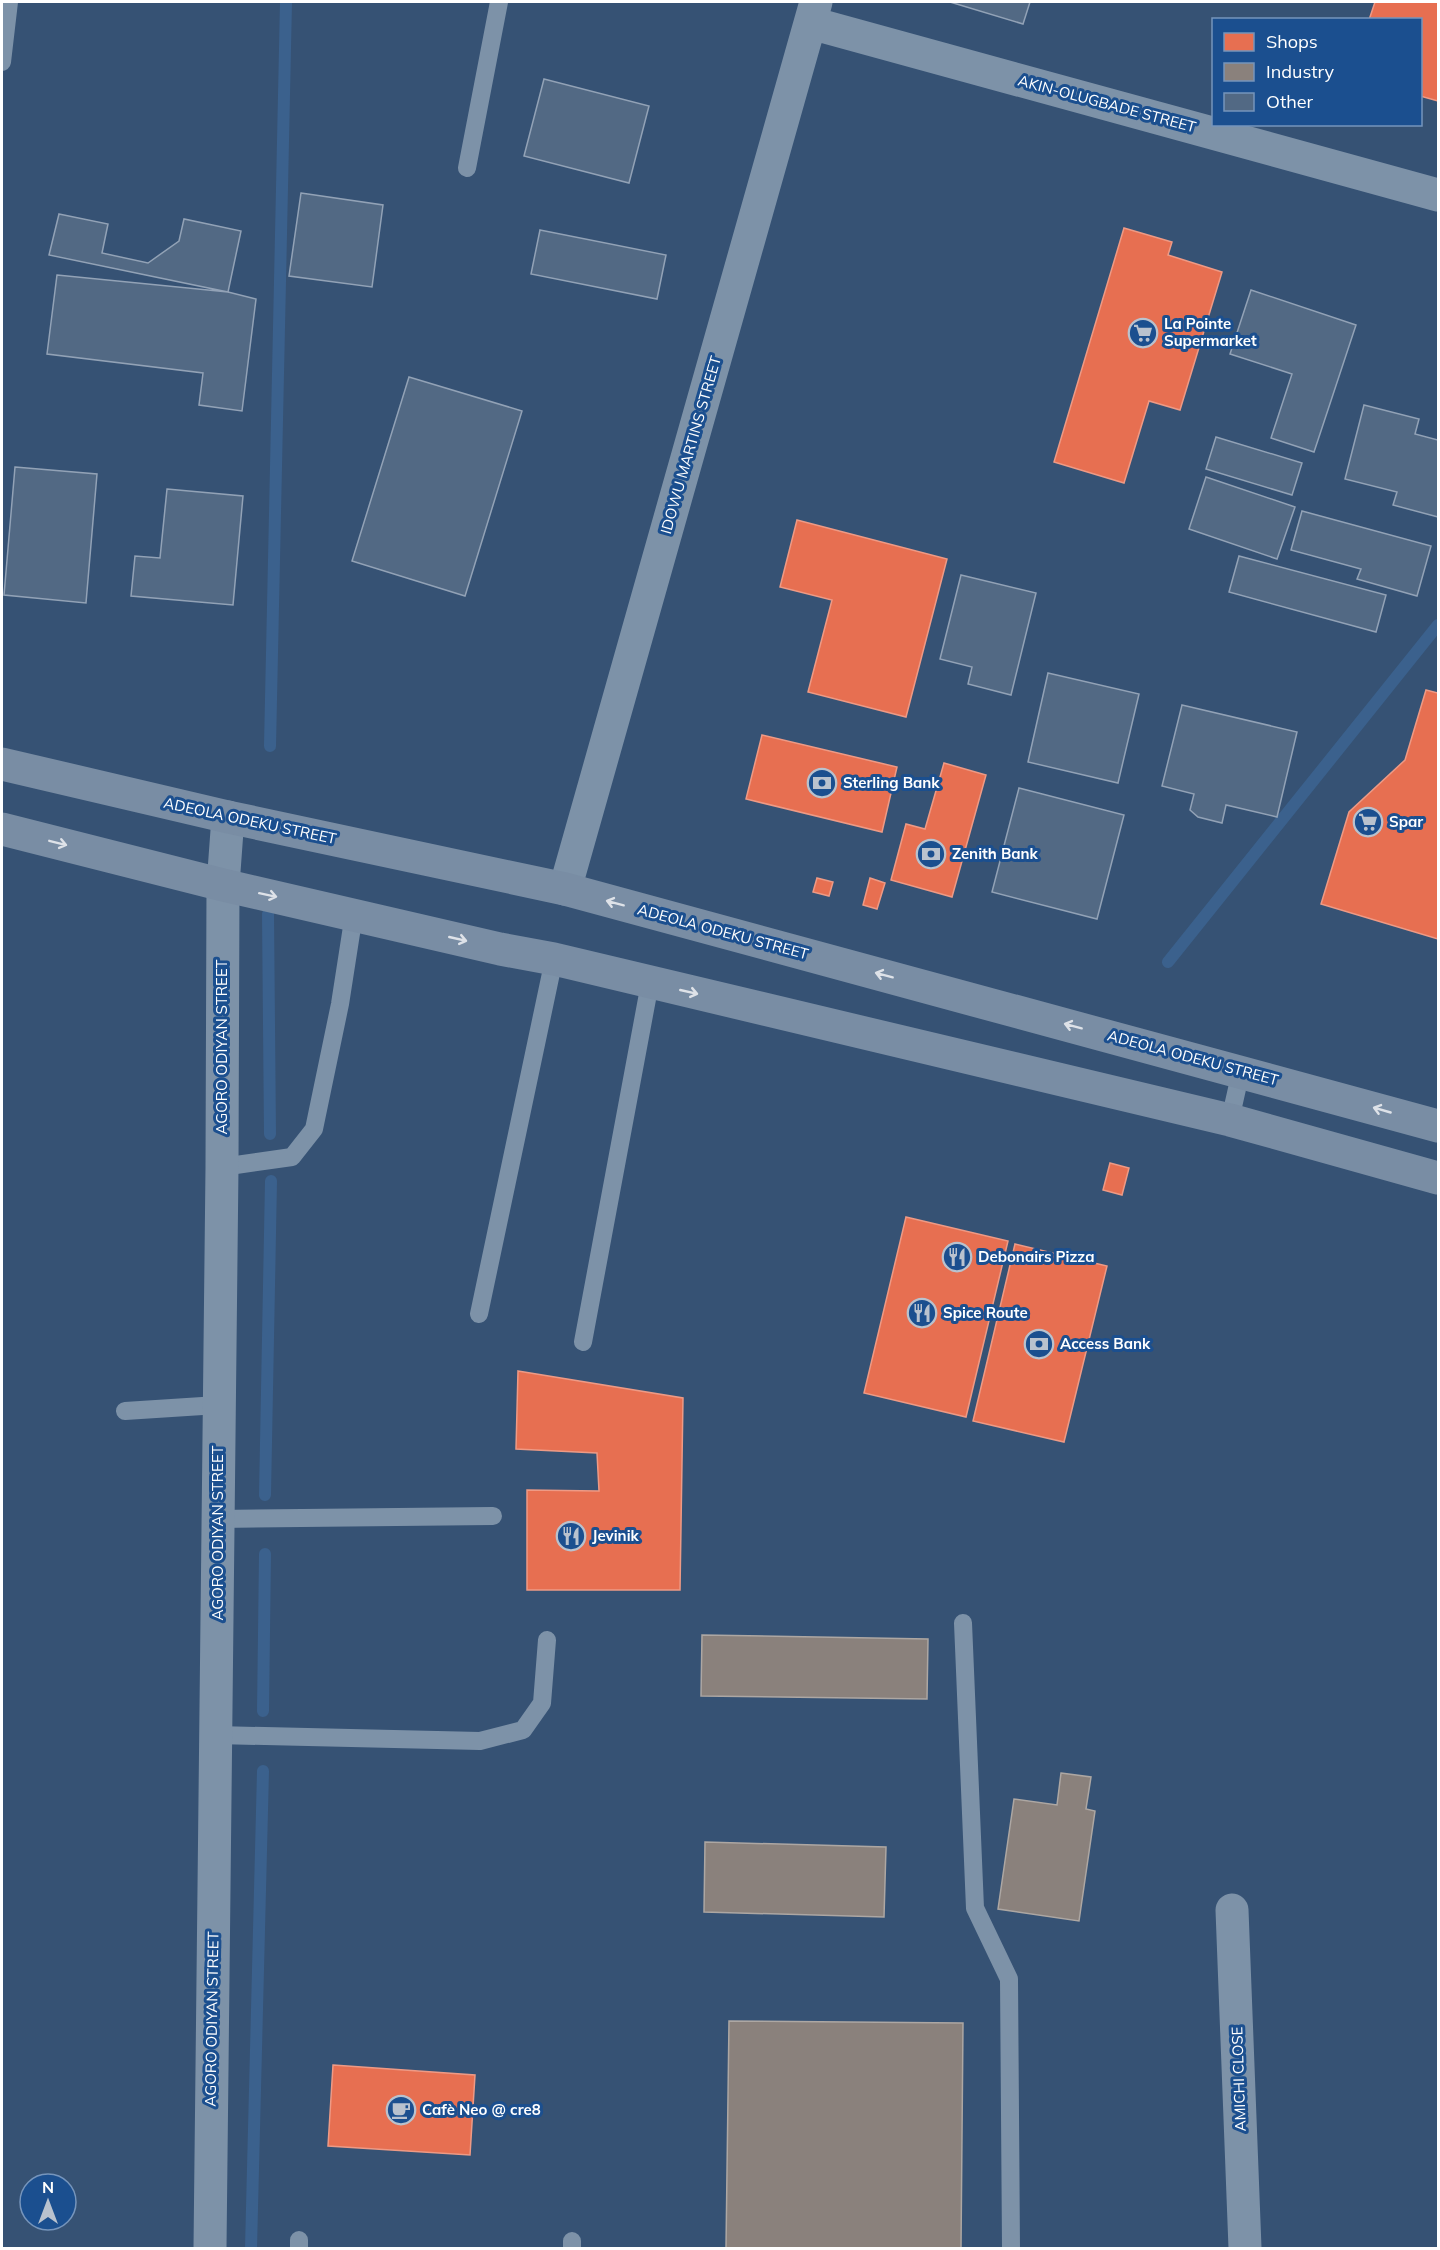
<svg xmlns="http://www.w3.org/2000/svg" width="1440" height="2250" viewBox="0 0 1440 2250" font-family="Mulish,sans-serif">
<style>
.shops{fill:#e76f51;stroke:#ee9a85;stroke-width:1.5}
.industry{fill:#8a817c;stroke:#ada7a3;stroke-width:1.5}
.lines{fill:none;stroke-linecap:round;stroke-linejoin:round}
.stream{stroke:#3b618d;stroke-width:12}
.building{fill:#526984;stroke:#92a2b6;stroke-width:1.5}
.service{stroke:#7d92a8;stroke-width:18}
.minor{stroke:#7d92a8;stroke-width:33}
.tertiary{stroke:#7d92a8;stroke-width:33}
.secondary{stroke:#798da4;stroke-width:33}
.oneway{stroke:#dee2e8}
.labels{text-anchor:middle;stroke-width:6;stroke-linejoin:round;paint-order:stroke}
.street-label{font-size:15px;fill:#fff;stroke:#1b4f8f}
.poi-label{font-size:15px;font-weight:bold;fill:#fff;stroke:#1b4f8f;text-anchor:start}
</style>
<rect width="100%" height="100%" fill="#365274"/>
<path class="shops" d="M1375,2H1438V101L1420,96V20H1369Z
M1124,228L1172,242L1168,255L1222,272L1180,410L1149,401L1124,483L1054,462Z
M797,520L947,559L906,717L808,692L832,600L780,587Z
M1426,690L1438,693V939L1321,904L1349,812L1405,760Z
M762,735L897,767L882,832L746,799Z
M944,763L986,775L952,897L891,880L906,824L925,829Z
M817,878L833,882L829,896L813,892Z
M870,878L885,883L877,909L863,905Z
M1110,1163L1129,1168L1122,1195L1103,1190Z
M906,1217L1008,1241L966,1417L864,1393Z
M1015,1244L1107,1266L1064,1442L973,1421Z
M518,1371L683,1398L680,1590H527V1490L599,1491L597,1453L516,1449Z
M333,2065L475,2075L470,2155L328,2146Z"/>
<path class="industry" d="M702,1635L928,1639L927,1699L701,1696Z
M1061,1773L1091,1777L1086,1809L1095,1811L1079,1921L998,1909L1014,1799L1057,1805Z
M705,1842L886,1847L884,1917L704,1912Z
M729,2021L963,2023L961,2248H726Z"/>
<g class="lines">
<path class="stream" d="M270,746L286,2
M268,914L270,1134
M1168,962L1438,625
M265,1495L271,1181
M263,1711L265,1554
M251,2248L263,1771"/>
</g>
<path class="building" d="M950,2H1030L1023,24Z
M544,79L649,106L629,183L524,156Z
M301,193L383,205L372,287L289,276Z
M59,214L108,224L102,253L148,263L179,241L184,219L241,231L228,292L49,255Z
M540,230L666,255L657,299L531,274Z
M57,275L228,292L256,299L242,411L199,405L203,373L47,354Z
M1251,290L1356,325L1314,452L1271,438L1292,374L1230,354Z
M409,377L522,411L465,596L352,561Z
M1364,405L1419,419L1415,434L1438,440V517L1393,505L1397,492L1345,479Z
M1216,437L1302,463L1292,495L1206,469Z
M15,467L97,474L86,603L4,595Z
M1206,477L1295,507L1277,559L1189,529Z
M167,489L243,496L233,605L131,596L135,556L160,558Z
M1302,511L1431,546L1417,596L1357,579L1361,569L1291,550Z
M1239,556L1386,595L1376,632L1229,592Z
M961,575L1036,593L1011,695L968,684L972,667L940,659Z
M1048,673L1139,694L1118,783L1028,762Z
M1182,705L1297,732L1277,817L1226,805L1222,823L1198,817L1190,810L1194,794L1162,786Z
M1019,788L1124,815L1097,919L992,892Z"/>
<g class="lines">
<path class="service" d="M2,62L9,2
M467,168L499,2
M1230,1120L1241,1071
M222,1167L292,1157L314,1129L340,1004L354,914
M479,1314L554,959
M583,1342L650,983
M125,1411L218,1405
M218,1519L493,1516
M963,1623L975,1908L1009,1979L1011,2248
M216,1735L480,1741L523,1730L542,1703L547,1640
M299,2240V2248
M572,2248V2241"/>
<path class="minor" d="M1232,1910L1245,2248
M210,2248L222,1167L223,885L228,817"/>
<path class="tertiary" d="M811,23L1438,195
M565,889L816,2"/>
<path class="secondary" d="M2,764L228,817L565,889L1438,1126
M2,829L223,885L500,949L554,959L1230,1120L1438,1178"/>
</g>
<defs><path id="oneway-shaft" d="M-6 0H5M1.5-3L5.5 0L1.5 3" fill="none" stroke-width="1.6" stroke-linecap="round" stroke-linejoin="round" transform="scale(1.5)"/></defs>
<g class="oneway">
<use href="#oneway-shaft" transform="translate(58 843) rotate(14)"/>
<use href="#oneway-shaft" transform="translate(268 895) rotate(12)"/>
<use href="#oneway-shaft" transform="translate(615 903) rotate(-165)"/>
<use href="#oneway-shaft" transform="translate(458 939) rotate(13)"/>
<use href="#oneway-shaft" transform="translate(884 975) rotate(-165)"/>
<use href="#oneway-shaft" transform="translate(689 992) rotate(13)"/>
<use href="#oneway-shaft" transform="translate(1073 1026) rotate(-165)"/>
<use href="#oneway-shaft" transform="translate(1382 1110) rotate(-164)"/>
</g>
<defs>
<g id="supermarket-ring" transform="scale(1.5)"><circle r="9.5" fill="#1b4f8f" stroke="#b9c2ce" stroke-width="1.5"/><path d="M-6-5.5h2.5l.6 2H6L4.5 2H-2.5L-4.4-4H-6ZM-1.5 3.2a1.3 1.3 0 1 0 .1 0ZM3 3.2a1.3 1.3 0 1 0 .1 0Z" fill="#b9c2ce"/></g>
<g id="bank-ring" transform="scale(1.5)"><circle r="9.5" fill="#1b4f8f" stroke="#b9c2ce" stroke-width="1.5"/><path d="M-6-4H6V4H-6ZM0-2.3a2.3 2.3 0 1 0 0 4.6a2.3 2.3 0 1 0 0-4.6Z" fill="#b9c2ce"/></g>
<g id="restaurant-ring" transform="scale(1.5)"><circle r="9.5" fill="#1b4f8f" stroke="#b9c2ce" stroke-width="1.5"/><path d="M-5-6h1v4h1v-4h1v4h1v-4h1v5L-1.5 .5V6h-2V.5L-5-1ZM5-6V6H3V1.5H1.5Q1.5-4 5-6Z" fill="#b9c2ce"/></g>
<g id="cafe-ring" transform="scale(1.5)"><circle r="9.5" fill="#1b4f8f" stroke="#b9c2ce" stroke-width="1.5"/><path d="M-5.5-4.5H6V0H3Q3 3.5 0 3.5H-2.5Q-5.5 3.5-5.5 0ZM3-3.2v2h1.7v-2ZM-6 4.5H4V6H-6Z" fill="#b9c2ce"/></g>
</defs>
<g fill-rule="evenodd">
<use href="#supermarket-ring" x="1143" y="333"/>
<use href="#bank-ring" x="822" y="783"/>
<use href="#supermarket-ring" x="1368" y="822"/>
<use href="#bank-ring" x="931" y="854"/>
<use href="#restaurant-ring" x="957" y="1257"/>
<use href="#restaurant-ring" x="922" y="1313"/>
<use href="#bank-ring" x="1039" y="1344"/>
<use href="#restaurant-ring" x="571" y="1536"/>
<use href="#cafe-ring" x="401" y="2110"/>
</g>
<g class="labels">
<g class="street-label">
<text transform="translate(1107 104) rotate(15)" y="5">AKIN-OLUGBADE STREET</text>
<text transform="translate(691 445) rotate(-74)" y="5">IDOWU MARTINS STREET</text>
<text transform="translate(250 821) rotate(12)" y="5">ADEOLA ODEKU STREET</text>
<text transform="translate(723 932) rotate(15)" y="5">ADEOLA ODEKU STREET</text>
<text transform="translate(222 1047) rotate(-90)" y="5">AGORO ODIYAN STREET</text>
<text transform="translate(1193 1058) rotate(15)" y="5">ADEOLA ODEKU STREET</text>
<text transform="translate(218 1533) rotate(-90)" y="5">AGORO ODIYAN STREET</text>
<text transform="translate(212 2019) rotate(-89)" y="5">AGORO ODIYAN STREET</text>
<text transform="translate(1239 2079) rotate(-92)" y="5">AMICHI CLOSE</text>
</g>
<g class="poi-label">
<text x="1164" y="329">La Pointe<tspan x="1164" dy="17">Supermarket</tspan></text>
<text x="843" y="788">Sterling Bank</text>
<text x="1389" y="827">Spar</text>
<text x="952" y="859">Zenith Bank</text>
<text x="978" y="1262">Debonairs Pizza</text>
<text x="943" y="1318">Spice Route</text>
<text x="1060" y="1349">Access Bank</text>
<text x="592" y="1541">Jevinik</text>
<text x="422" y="2115">Cafè Neo @ cre8</text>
</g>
</g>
<rect width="1440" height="2250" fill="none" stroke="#ffffff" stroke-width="6"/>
<rect x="1212" y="18" width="210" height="108" fill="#1b4f8f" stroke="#7695bc" stroke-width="1.5"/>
<rect x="1224" y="33" width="30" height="18" fill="#e76f51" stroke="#7695bc" stroke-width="1.5"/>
<text x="1266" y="48" font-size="18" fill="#ffffff">Shops</text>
<rect x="1224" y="63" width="30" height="18" fill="#8a817c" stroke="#7695bc" stroke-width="1.5"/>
<text x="1266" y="78" font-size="18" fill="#ffffff">Industry</text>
<rect x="1224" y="93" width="30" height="18" fill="#526984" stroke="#7695bc" stroke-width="1.5"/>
<text x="1266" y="108" font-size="18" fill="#ffffff">Other</text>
<g transform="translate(48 2202)"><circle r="28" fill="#1b4f8f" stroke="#7695bc" stroke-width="1.5"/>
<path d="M0-4.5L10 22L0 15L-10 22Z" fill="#b9c2ce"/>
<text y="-9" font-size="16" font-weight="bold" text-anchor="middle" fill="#ffffff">N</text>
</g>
</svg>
